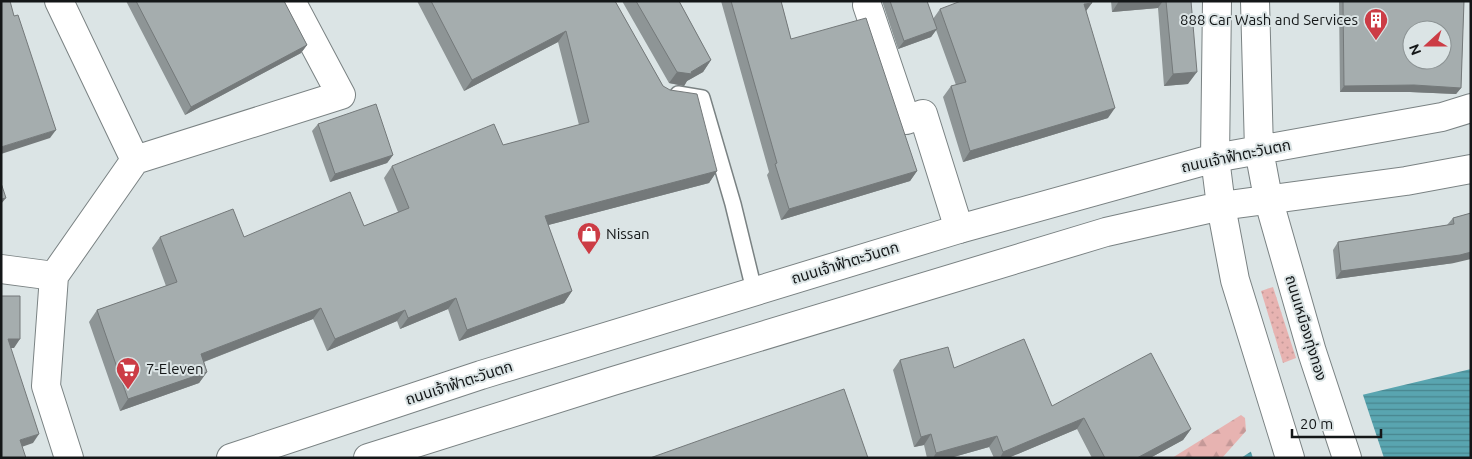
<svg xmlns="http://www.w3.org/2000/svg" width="1472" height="459" viewBox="0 0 1472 459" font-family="Ubuntu,'Noto Sans Thai',sans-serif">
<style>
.grass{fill:url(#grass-dots)}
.forest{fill:url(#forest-firs)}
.water{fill:url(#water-rules)}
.pier{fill:#dbe4e5}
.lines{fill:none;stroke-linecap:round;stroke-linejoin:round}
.service-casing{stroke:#7a8283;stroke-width:18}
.minor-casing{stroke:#7a8283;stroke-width:30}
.tertiary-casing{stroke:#7a8283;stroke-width:30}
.secondary-casing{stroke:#7a8283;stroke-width:30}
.service{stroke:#fff;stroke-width:15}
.minor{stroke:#fff;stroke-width:28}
.tertiary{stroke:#fff;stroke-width:28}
.secondary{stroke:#fff;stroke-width:28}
.wall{fill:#8e9596}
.shaded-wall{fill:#74797a}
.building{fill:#a5adae;stroke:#74797a;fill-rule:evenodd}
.labels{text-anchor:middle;stroke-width:4;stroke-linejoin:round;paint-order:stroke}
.poi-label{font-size:15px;fill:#141718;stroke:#dbe4e5;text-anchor:start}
.street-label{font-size:15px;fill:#141718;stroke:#dbe4e5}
</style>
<defs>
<pattern id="grass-dots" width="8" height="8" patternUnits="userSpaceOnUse" patternTransform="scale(1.25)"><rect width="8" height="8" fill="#e7b3b1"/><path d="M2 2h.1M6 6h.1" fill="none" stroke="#c59998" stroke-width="1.8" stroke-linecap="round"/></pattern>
<pattern id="forest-firs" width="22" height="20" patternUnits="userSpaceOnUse" patternTransform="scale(1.25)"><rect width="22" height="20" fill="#e7b3b1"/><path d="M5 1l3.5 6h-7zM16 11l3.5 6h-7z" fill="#c59998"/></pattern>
<pattern id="water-rules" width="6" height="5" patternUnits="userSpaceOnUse" patternTransform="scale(1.25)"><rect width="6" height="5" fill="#59a5b0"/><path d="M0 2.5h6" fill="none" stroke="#48858e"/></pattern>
</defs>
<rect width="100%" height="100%" fill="#dbe4e5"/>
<path class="grass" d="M1273,287L1296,358L1283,363L1261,291Z"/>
<path class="forest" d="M1241,415L1245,418L1246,431L1222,458H1172Z"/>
<path class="water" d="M1471,369V458H1241L1324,404Z"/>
<path class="pier" d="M1362,392L1384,458H1253L1250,449L1322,402Z"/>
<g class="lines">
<g class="service-casing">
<path id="service" d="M678,94L702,98L733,204L754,290"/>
</g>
<g class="minor-casing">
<path id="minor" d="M59,1L135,160
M867,5L906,120L923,114L959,229
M1,269L54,276
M69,458L46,386L54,276L135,160L341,95L291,1"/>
</g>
<g class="tertiary-casing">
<path id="tertiary" d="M1268,198L1312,352L1347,458
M1221,206L1235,280L1290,458"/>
</g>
<g class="secondary-casing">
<path id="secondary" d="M1217,1L1215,158L1221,206
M1255,1L1259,150L1268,198
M231,458L481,375L959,229L1215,158L1442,117L1471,108
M368,458L613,381L1106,232L1221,206L1406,181L1471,169"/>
</g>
<use href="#service" class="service"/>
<use href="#minor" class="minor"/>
<use href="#tertiary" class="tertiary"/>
<use href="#secondary" class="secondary"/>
</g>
<path class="wall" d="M126,1H284L307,45L301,53L185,115Z
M417,1H615L663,86L717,171L709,183L548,225L572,291L564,303L459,341L448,309L400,329L397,321L327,351L313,319L204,362L207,372L199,383L120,411L89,322L97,310L166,286L152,248L160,237H244L364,226L398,212L384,178L392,166L503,145L579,125L558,42L464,91Z
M622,1H679L711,60L703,72L687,81L684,86L669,83Z
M721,1H781L791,39L917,171L910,181L781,220L767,175L769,172Z
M882,1H927L933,19L940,9L1086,11L1108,118L963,162L943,97L951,86L956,85L936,30L931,37L898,49Z
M1111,1H1191L1188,84L1164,86L1158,8L1112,12Z
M1339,1H1464L1461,88L1456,94L1410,92H1340Z
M318,124L393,155L387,163L330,182L312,131Z
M1471,213L1454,263L1336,279L1333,250L1338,242L1447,225L1453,218Z
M900,360L954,368L1052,406L1191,429L1183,440L1150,458H1092L1077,429L1008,458H994L989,447L950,458H927L924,445L914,447L893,370Z"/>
<path class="shaded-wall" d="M1119,1H1163L1158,8L1112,12Z
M1092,3L1084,14V4Z
M937,29L931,37L898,49L904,41Z
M566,31L558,42L464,91L472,80Z
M307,45L301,53L185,115L191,107Z
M711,60L703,72L687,81L684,86L669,83L677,72H691Z
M1197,72L1188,84L1164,86L1173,74Z
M1414,85L1461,88L1456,94L1410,92H1340L1344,86Z
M1115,108L1108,118L963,162L970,151Z
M56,130L50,138L1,154V147Z
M393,155L387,163L330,182L335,174Z
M717,171L709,183L537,228L545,216Z
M917,171L910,181L781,220L789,209Z
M6,198L1,204V199Z
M1471,252V259L1454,263L1336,279L1341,271Z
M572,291L564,303L459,341L467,330Z
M456,298L448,309L400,329L408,318Z
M321,308L313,319L193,366L201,354Z
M405,310L397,321L327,351L335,339Z
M8,339H20L14,348H2Z
M207,372L199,383L120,411L128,399Z
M1084,418L1077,429L1008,458H1000L1003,452Z
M1191,429L1183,440L1150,458H1137Z
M39,434L33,443L13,450L20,440Z
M931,434L924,445L914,447L921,437Z
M997,436L989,447L950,458H933L936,453Z"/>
<path class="building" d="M1,1H10L14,16L18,15L56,130L1,147Z
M136,1H284L307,45L191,107Z
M431,1H615L663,86L670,90L697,94L717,171L545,216L572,291L467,330L456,298L408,318L405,310L335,339L321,308L201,354L207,372L128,399L97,310L177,282L160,237L233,209L244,237L350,192L364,226L409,208L392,166L494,124L503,145L589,122L566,31L472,80Z
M636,1H679L711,60L691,72L692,74L677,72Z
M731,1H781L791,39L866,18L917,171L789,209L775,164L777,163Z
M890,1H927L937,29L904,41Z
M961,1H1091L1092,3L1084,4L1115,108L970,151L951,86L966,82L940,9Z
M1166,1H1191L1197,72L1173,74Z
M1343,1H1464L1461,88L1414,85L1344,86ZM1412,30H1442V60H1412Z
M376,104L393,155L335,174L318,124Z
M1,183L6,198L1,199Z
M1471,213V252L1460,255L1341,271L1338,242L1454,224L1453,218Z
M1,296H20V339H8L39,434L20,440L26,458H1Z
M1024,339L1052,406L1151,353L1191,429L1137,458H1105L1084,418L1003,452L997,436L936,453L931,434L921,437L900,360L948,347L954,368Z
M844,389L868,458H650Z"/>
<defs>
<g id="building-pin" transform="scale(1.25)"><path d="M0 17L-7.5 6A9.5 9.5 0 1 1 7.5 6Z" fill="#cc3c45" stroke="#dbe4e5"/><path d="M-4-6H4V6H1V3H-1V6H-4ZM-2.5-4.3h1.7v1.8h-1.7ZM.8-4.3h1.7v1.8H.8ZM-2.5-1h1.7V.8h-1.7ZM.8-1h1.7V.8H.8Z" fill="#fff"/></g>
<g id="shop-pin" transform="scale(1.25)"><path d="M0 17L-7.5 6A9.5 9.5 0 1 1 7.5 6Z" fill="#cc3c45" stroke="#dbe4e5"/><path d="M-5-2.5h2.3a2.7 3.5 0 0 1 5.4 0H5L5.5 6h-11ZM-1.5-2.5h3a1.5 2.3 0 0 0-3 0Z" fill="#fff"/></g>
<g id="supermarket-pin" transform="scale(1.25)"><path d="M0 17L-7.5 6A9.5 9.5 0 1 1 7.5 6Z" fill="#cc3c45" stroke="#dbe4e5"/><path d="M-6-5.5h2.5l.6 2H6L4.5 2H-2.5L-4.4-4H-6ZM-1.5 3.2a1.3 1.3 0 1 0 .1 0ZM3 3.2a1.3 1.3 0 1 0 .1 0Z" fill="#fff"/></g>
</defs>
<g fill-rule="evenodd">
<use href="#building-pin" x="1376" y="20"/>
<use href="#shop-pin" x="589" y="234"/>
<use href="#supermarket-pin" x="128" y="369"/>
</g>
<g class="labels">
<g class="poi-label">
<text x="1358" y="25" text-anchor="end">888 Car Wash and Services</text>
<text x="606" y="239">Nissan</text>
<text x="146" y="374">7-Eleven</text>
</g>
<g class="street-label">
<text transform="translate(1236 156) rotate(-12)" y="5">ถนนเจ้าฟ้าตะวันตก</text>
<text transform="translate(845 263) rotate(-17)" y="5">ถนนเจ้าฟ้าตะวันตก</text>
<text transform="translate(1306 328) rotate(73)" y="5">ถนนเหมืองทุ่งทอง</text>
<text transform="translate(459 383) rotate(-18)" y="5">ถนนเจ้าฟ้าตะวันตก</text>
</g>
</g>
<rect width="1472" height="459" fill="none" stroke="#141718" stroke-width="5"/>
<g transform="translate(1427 45) rotate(249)"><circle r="24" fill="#dbe4e5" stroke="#8b9293"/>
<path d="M0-4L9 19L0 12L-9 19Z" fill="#cc3c45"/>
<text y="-8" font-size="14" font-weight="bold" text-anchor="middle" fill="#141718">N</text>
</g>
<path d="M1292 429v8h89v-8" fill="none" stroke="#141718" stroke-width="2.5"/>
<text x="1300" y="429" font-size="15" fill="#141718" stroke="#dbe4e5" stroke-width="4" paint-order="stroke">20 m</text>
</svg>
